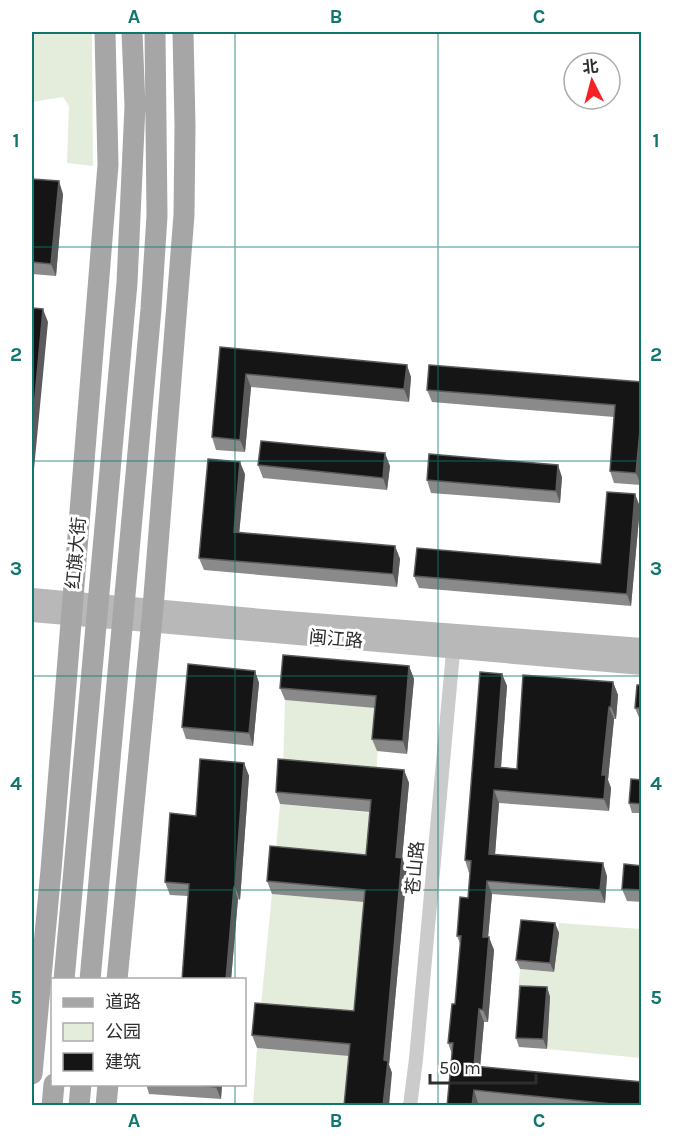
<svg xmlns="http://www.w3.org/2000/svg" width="673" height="1137" viewBox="0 0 673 1137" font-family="Karla,'Noto Sans SC',sans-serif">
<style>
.green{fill:#e4eddb}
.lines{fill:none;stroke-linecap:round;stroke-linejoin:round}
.street{stroke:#cbcbcb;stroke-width:14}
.secondary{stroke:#b8b8b8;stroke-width:20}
.primary{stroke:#a6a6a6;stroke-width:21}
.wall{fill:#8a8a8a}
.shaded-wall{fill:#5b5b5b}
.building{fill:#151515;stroke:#5b5b5b;stroke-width:1.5}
.grid{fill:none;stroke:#0f766e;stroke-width:1.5;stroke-opacity:0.55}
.labels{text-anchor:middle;stroke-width:6;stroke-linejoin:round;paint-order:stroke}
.street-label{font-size:18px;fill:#2e2e2e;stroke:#fff}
.neatline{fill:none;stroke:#0f766e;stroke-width:2}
.grid-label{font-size:20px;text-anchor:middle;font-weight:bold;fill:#0f766e}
</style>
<rect width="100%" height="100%" fill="#fff"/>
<path class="green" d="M32,32H92L93,166L67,163L69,106L63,97L32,102Z
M285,700L380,708L376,780L283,772Z
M280,804L375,813L372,855L275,859Z
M272,894L370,902L359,1024L260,1015Z
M559,923L641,929V1058L547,1049L550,997L523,995L518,992L520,969L554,972Z
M257,1048L354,1056L350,1105L253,1106Z"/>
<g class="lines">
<path class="street" d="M410,1106L416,1059L454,641"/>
<path class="secondary" d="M32,598L274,620L642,648
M32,612L642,665"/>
<path class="primary" d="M64,980L127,283L135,106L132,32
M90,980L151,309L157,216L155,32
M117,980L153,608L184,215L185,126L183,32
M32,1074L51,870L108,165L105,32
M52,1106L54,1084
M79,1106L81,1084
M106,1106L108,1084"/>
</g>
<path class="wall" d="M32,179L63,194L56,276L32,274Z
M220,347L411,377L409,402L251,387L245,452L216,450L212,437Z
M642,382L641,485L614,483L610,471L614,417L432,402L427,390Z
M258,465L390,466L387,490L263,478Z
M245,474L239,533L395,546L400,559L397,587L204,570L199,558Z
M562,477L560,503L431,493L427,480Z
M635,494L640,507L631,606L419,588L414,576L601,564Z
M409,666L414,679L407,754L377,751L372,739L375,708L285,700L280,688Z
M255,671L259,683L253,746L186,739L182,727Z
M502,674L507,686L501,767L517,769L613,682L618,695L616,719H614L608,780L611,788L609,811L499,803L495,855L607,876L605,903L492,894L488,937L494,950L488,1022H484L480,1067L642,1106H504L478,1103V1106H447L452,1054L448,1043L455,1004L461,946L457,936L468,898L470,873H469L465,860Z
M642,685V721L640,720L635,708Z
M244,763L249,776L240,900L238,899L231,980H182L188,896L170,895L165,882L196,816Z
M404,770L409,783L402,858L407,871L389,1065L392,1073L349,1056L257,1048L252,1035L354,1011L364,902L272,894L267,881L366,855L370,812L280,804L276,792Z
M642,780V813H632L629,803Z
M642,866V902L627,901L622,889Z
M555,923L559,933L554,972L520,969L516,960Z
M547,987L550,997L547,1049L519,1047L516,1038Z
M146,1084H222L221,1099L149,1094Z"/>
<path class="shaded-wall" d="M59,181L63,194L56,276L51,264Z
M43,309L48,322L32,490V430Z
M407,365L411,377L409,402L404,389Z
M246,374L251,387L245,452L240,440Z
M642,409V477L641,485L636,473Z
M385,453L390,466L387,490L383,478Z
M240,462L245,474L238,545L234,532Z
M558,465L562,477L560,503L556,491Z
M635,494L640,507L631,606L627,594Z
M395,546L400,559L397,587L393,574Z
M409,666L414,679L407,754L403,741Z
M255,671L259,683L253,746L249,733Z
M502,674L507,686L500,780L495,767Z
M613,682L618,695L616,719L611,707Z
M609,707L614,719L608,780L611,788L609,811L604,799L602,775Z
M244,763L249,776L240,900L235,887Z
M404,770L409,783L401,870L396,857Z
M494,790L499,803L494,867L489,854Z
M402,858L407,871L389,1065L392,1073L389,1106H383L384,1060Z
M603,863L607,876L605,903L600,890Z
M487,881L492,894L487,949L483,937Z
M234,887L238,899L231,980H226Z
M555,923L559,933L554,972L550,963Z
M489,937L494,950L488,1022L483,1010Z
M547,987L550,997L547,1049L543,1039Z
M479,1009L484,1022L479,1079L474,1066Z
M217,1084H222L221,1099L216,1087Z
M474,1090L478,1103V1106H472Z"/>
<path class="building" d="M32,179L59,181L51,264L32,262Z
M32,308L43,309L32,430Z
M220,347L407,365L404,389L246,374L240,440L212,437Z
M429,365L642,382V409L636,473L610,471L615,405L427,390Z
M261,441L385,453L383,478L258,465Z
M429,454L558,465L556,491L427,480Z
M208,459L240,462L234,532L395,546L393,574L199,558Z
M607,492L635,494L627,594L414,576L417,548L601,564Z
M283,655L409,666L403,741L372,739L376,696L280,688Z
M188,664L255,671L249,733L182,727Z
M480,672L502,674L495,767L517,769L523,675L613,682L611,707H609L602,775H606L604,799L494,790L489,854L603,863L600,890L487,881L483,937H489L483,1010L479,1009L474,1066L642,1082V1106H632L474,1090L472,1106H447L453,1043H448L452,1004H455L461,936H457L460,897L468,898L471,861L465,860Z
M637,685H642V708H635Z
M200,759L244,763L235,887H234L226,980H182L189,884L165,882L170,813L196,816Z
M278,759L404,770L396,857L402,858L384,1060L388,1061L383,1106H344L350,1044L252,1035L255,1003L354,1011L365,890L267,881L270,846L366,855L371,800L276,792Z
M631,779L642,780V804L629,803Z
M624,864L642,866V890L622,889Z
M521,920L555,923L550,963L516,960Z
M520,986L547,987L543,1039L516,1038Z
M186,1084H217L216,1087Z"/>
<path class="grid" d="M235,32V980M438,32V1106M32,247H642M32,461H642M32,676H642M32,890H642M235,1084V1106"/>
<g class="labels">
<g class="street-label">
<text transform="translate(76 553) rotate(-85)" y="6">红旗大街</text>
<text transform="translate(336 639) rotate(5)" y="6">闽江路</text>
<text transform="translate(415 868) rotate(-85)" y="6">苍山路</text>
</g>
</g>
<rect width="673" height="1137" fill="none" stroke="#ffffff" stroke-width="66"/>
<rect x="51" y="978" width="195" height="108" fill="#ffffff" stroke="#ababab" stroke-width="1.5"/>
<rect x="63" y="998" width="30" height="9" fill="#a6a6a6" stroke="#ababab" stroke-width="1.5"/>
<text x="105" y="1008" font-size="18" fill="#2e2e2e">道路</text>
<rect x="63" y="1023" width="30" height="18" fill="#e4eddb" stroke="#ababab" stroke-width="1.5"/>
<text x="105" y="1038" font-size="18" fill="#2e2e2e">公园</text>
<rect x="63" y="1053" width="30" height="18" fill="#151515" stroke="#ababab" stroke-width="1.5"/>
<text x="105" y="1068" font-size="18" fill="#2e2e2e">建筑</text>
<g transform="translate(592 81) rotate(354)"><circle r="28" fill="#ffffff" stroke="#ababab" stroke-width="1.5"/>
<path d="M0-4.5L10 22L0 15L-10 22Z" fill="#f52124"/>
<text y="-9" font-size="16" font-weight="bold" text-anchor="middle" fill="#2e2e2e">北</text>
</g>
<path d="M430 1074v9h106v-9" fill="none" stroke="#2e2e2e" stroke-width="3"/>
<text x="439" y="1074" font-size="18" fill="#2e2e2e" stroke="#ffffff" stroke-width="4.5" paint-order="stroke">50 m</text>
<rect x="33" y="33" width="607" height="1071" class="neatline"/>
<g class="grid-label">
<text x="134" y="23">A</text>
<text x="336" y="23">B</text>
<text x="539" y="23">C</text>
<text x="16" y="147">1</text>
<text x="656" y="147">1</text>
<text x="16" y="361">2</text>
<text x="656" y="361">2</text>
<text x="16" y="575">3</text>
<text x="656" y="575">3</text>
<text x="16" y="790">4</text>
<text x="656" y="790">4</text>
<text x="16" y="1004">5</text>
<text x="656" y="1004">5</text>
<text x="134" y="1127">A</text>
<text x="336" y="1127">B</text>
<text x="539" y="1127">C</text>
</g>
</svg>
